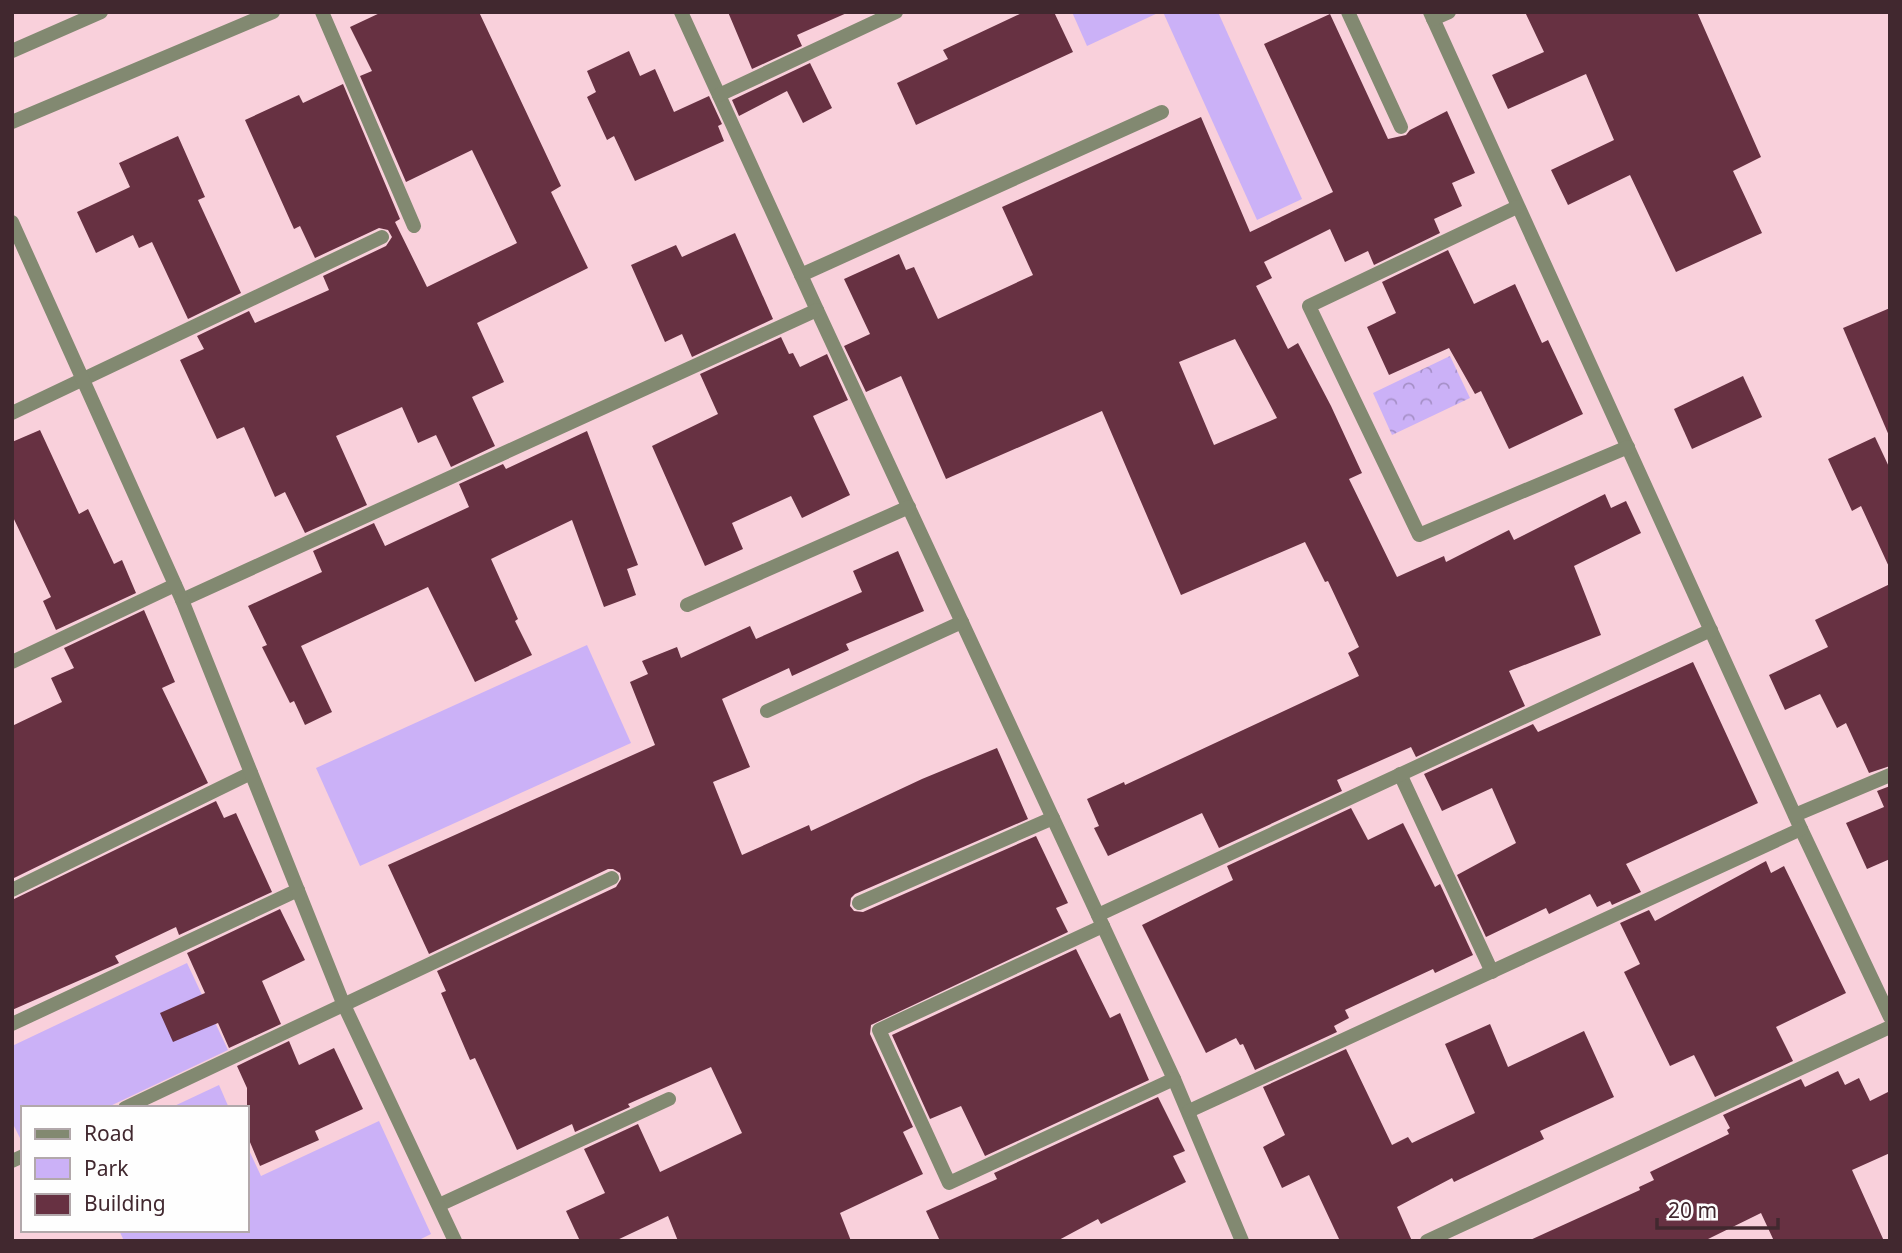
<svg xmlns="http://www.w3.org/2000/svg" width="1902" height="1253" viewBox="0 0 1902 1253" font-family="'Noto Sans',sans-serif">
<style>
.green{fill:#cbb1f7}
.park{fill:url(#park-crowns)}
.building{fill:#673142;fill-rule:evenodd}
.lines{fill:none;stroke-linecap:round;stroke-linejoin:round}
.minor{stroke:#828971;stroke-width:14}
.tertiary{stroke:#828971;stroke-width:14}
</style>
<defs>
<pattern id="park-crowns" width="20" height="18" patternUnits="userSpaceOnUse" patternTransform="scale(1.75)"><rect width="20" height="18" fill="#cbb1f7"/><path d="M2 6a3 3 0 1 1 6 0M12 15a3 3 0 1 1 6 0" fill="none" stroke="#a690c8"/></pattern>
</defs>
<rect width="100%" height="100%" fill="#f9d0db"/>
<!-- green -->
<g class="green">
<path d="M1072,12h88l-73,34z"/>
<path d="M1163,12h55l84,187 -45,21z"/>
<path d="M587,645l44,98 -271,123 -44,-98z"/>
<path d="M187,963l41,87 -122,58h-83v36l-11,-22v-76z"/>
<path d="M219,1085l10,23h-59z"/>
<path d="M379,1121l52,113 -14,7h-293l-5,-11h128v-84l14,30z"/>
</g>
<!-- park -->
<path class="park" d="M1450,356l20,42 -78,37 -19,-42z"/>
<!-- building -->
<g class="building">
<path d="M382,12h97l82,174 -10,6 37,76 -111,55 27,59 -32,15 23,49 -44,21 -15,-32 -18,8 -16,-36 -66,29 31,69 -62,28 -20,-41 -10,5 -31,-70 -27,12 -37,-79 24,-11 -7,-13 52,-25 6,12 74,-33 -6,-14 63,-30 6,-9 -4,-7 -9,-2 -64,30 -15,-32 -6,3 -49,-109 54,-25 4,8 40,-19 57,135 -5,3 32,65 90,-44 -45,-93 -66,32 -46,-106 12,-5 -22,-44z"/>
<path d="M728,12h121l-52,23 5,11 -50,23z"/>
<path d="M1024,12h30l19,40 -157,73 -19,-42 51,-24 -5,-9z"/>
<path d="M1525,12h172l64,145 -28,14 29,62 -86,39 -46,-97 -62,30 -17,-35 63,-30 -28,-66 -78,35 -16,-34 52,-23z"/>
<path d="M1330,14l58,125 18,-4 4,-5 37,-19 28,62 -23,10 10,23 -28,13 6,14 -66,32 -6,-14 -23,11 -15,-33 -66,33 8,16 -16,8 32,63 10,-6 33,63 31,67 -13,6 48,98 47,-21 2,6 63,-32 5,10 91,-46 6,14 15,-7 15,32 -67,33 27,69 -92,36 16,35 -109,51 -5,-10 -74,33 5,11 -123,57 -17,-35 -94,43 -14,-28 5,-2 -12,-27 37,-17 1,3 234,-109 -11,-23 11,-6 -31,-66 -3,1 -20,-40 -124,53 -79,-184 -156,68 -45,-103 -35,16 -22,-46 26,-12 -26,-55 55,-25 7,16 8,-3 24,52 95,-44 -31,-68 199,-90 49,115 83,-40 -69,-148zM1235,339l42,79 -63,27 -35,-83z"/>
<path d="M629,51l11,25 15,-7 19,43 35,-16 13,28 -4,2 6,15 -89,40 -21,-45 -7,4 -20,-43 9,-5 -9,-21z"/>
<path d="M810,63l22,45 -29,15 -16,-32 -48,25 -7,-16z"/>
<path d="M178,136l27,61 -7,3 43,93 -53,26 -36,-77 -13,6 -6,-13 -37,18 -19,-41 53,-25 -11,-24z"/>
<path d="M735,233l38,86 -81,38 -10,-23 -17,8 -34,-77 45,-20 6,12z"/>
<path d="M1448,250l26,54 41,-20 27,59 6,-3 35,74 -74,35 -28,-58 -6,3 -26,-46 -60,27 -22,-48 29,-14 -14,-31z"/>
<path d="M1890,308v130l-47,-110z"/>
<path d="M781,337l8,17 4,-1 7,14 27,-13 21,46 -35,16 37,79 -48,23 -11,-22 -59,27 11,26 -38,17 -53,-120 66,-32 -18,-40z"/>
<path d="M1743,376l19,41 -70,32 -18,-40z"/>
<path d="M40,430l39,84 9,-5 26,55 8,-4 14,33 -80,37 -13,-29 8,-4 -39,-82v-73z"/>
<path d="M587,431l51,134 -11,4 9,26 -32,12 -32,-87 -81,39 27,60 -3,2 17,34 -57,27 -47,-95 -127,59 31,66 -27,13 -11,-24 -4,2 -28,-56 5,-2 -19,-39 74,-34 -9,-21 61,-28 11,23 15,-7 69,-32 -10,-23 44,-20 3,5z"/>
<path d="M1875,437l15,32v100l-29,-63 -9,5 -24,-52z"/>
<path d="M898,551l26,60 -78,33 3,6 -57,26 -3,-8 -67,31 28,68 -37,15 29,73 67,-30 2,6 111,-52 75,-31 31,71 -173,75 -4,4 -1,8 4,5 9,1 173,-76 32,67 -12,5 12,24 -197,93 -1,9 43,93 -10,5 20,42 -83,39 11,28h-173l-10,-25 -53,25h-35l-14,-30 39,-18 -21,-44 54,-25 22,48 82,-39 -31,-66 -83,37 2,3 -55,25 -3,-8 -55,26 -42,-92 -5,2 -29,-67 5,-2 -9,-20 179,-84 5,-8 -1,-6 -7,-4h-5l-179,85 -41,-89 267,-120 -25,-63 18,-8 -6,-13 35,-14 4,11 69,-32 6,13 106,-47 -9,-21z"/>
<path d="M1890,584v182l-21,7 -23,-50 -9,5 -17,-34 -35,16 -16,-35 59,-28 -13,-27z"/>
<path d="M144,610l31,72 -13,6 46,95 -196,96v-153l50,-24 -11,-24 23,-10 -10,-20z"/>
<path d="M1693,662l65,141 -132,61 15,28 -29,13 -2,-4 -13,6 -7,-13 -41,20 -3,-6 -60,29 -29,-62 59,-32 -24,-55 -50,23 -18,-37 109,-50 5,8z"/>
<path d="M1890,786v73l-23,10 -21,-46 38,-16 -7,-16z"/>
<path d="M216,801l8,17 12,-5 36,79 -93,43 -3,-8 -61,29 4,7 -107,47v-110z"/>
<path d="M1351,808l17,32 35,-17 32,64 5,-3 33,71 -38,18 -2,-4 -88,41 4,8 -15,8 3,6 -82,38 -12,-26 -3,1 -4,-7 -30,15 -64,-128 91,-45 -6,-14z"/>
<path d="M1766,861l5,12 13,-7 62,127 -70,34 17,34 -78,36 -21,-42 -24,11 -46,-94 16,-8 -20,-41 29,-13 6,11z"/>
<path d="M280,909l25,51 -43,21 19,43 -52,24 -11,-25 -45,19 -13,-29 45,-20 -18,-40z"/>
<path d="M1076,949l34,69 10,-5 29,67 -164,76 -24,-50 -31,13 -38,-84z"/>
<path d="M1490,1024l18,43 76,-36 30,66 -74,34 4,8 -90,43 -2,-4 -55,29 15,34h-72l-31,-66 -27,13 -19,-41 22,-12 -22,-48 83,-38 46,96 16,-8 4,6 63,-30 -30,-69z"/>
<path d="M289,1041l10,24 35,-17 29,61 -48,22 4,9 -59,26 -13,-31v-47l-10,-22z"/>
<path d="M1838,1071l7,14 14,-7 11,23 20,-10v62l-38,17 32,71h-110l-13,-28 -57,28h-176l112,-51 -1,-3 15,-7 -4,-8 79,-38 -2,-4 3,-2 -7,-13 78,-36 4,8z"/>
<path d="M1158,1097l27,54 -12,5 13,26 -85,42 -3,-5 -41,22h-117l-14,-30 71,-32 -3,-6z"/>
</g>
<g class="lines">
<!-- minor -->
<g class="minor">
<path d="M322,12l92,214"/>
<path d="M681,12l136,298 357,769 68,162"/>
<path d="M1348,12l53,115"/>
<path d="M1430,12l371,817 89,188"/>
<path d="M1433,19l16,-7"/>
<path d="M719,95l177,-83"/>
<path d="M1517,207l-208,99 110,229 209,-88"/>
<path d="M801,275l361,-163"/>
<path d="M12,413l370,-176"/>
<path d="M182,600l635,-290"/>
<path d="M687,605l222,-98"/>
<path d="M12,662l163,-77"/>
<path d="M767,711l195,-89"/>
<path d="M1400,774l92,198"/>
<path d="M1795,815l95,-40"/>
<path d="M12,890l239,-117"/>
<path d="M859,903l194,-85"/>
<path d="M1098,915l613,-285"/>
<path d="M1103,926l-224,104 70,153 225,-104"/>
<path d="M12,1024l286,-134"/>
<path d="M125,1108l487,-230"/>
<path d="M1189,1111l612,-282"/>
<path d="M12,1161l11,-5"/>
<path d="M439,1205l230,-106"/>
<path d="M1427,1241l463,-214"/>
</g>
<!-- tertiary -->
<g class="tertiary">
<path d="M12,51l89,-39"/>
<path d="M12,122l261,-110"/>
<path d="M12,222l170,378 161,403 112,238"/>
</g>
</g>
<!-- border -->
<rect width="1902" height="1253" fill="none" stroke="#41282f" stroke-width="28"/>
<!-- legend -->
<rect x="21" y="1106" width="228" height="126" fill="#fefefe" stroke="#b2a8ab" stroke-width="2"/>
<rect x="35" y="1129" width="35" height="10" fill="#828971" stroke="#b2a8ab" stroke-width="2"/>
<text x="84" y="1141" font-size="21" fill="#41282f">Road</text>
<rect x="35" y="1158" width="35" height="21" fill="#cbb1f7" stroke="#b2a8ab" stroke-width="2"/>
<text x="84" y="1176" font-size="21" fill="#41282f">Park</text>
<rect x="35" y="1194" width="35" height="21" fill="#673142" stroke="#b2a8ab" stroke-width="2"/>
<text x="84" y="1211" font-size="21" fill="#41282f">Building</text>
<!-- scale -->
<path d="M1657 1218v10h121v-10" fill="none" stroke="#41282f" stroke-width="3.5"/>
<text x="1668" y="1218" font-size="21" fill="#41282f" stroke="#fefefe" stroke-width="5" paint-order="stroke">20 m</text>
</svg>
